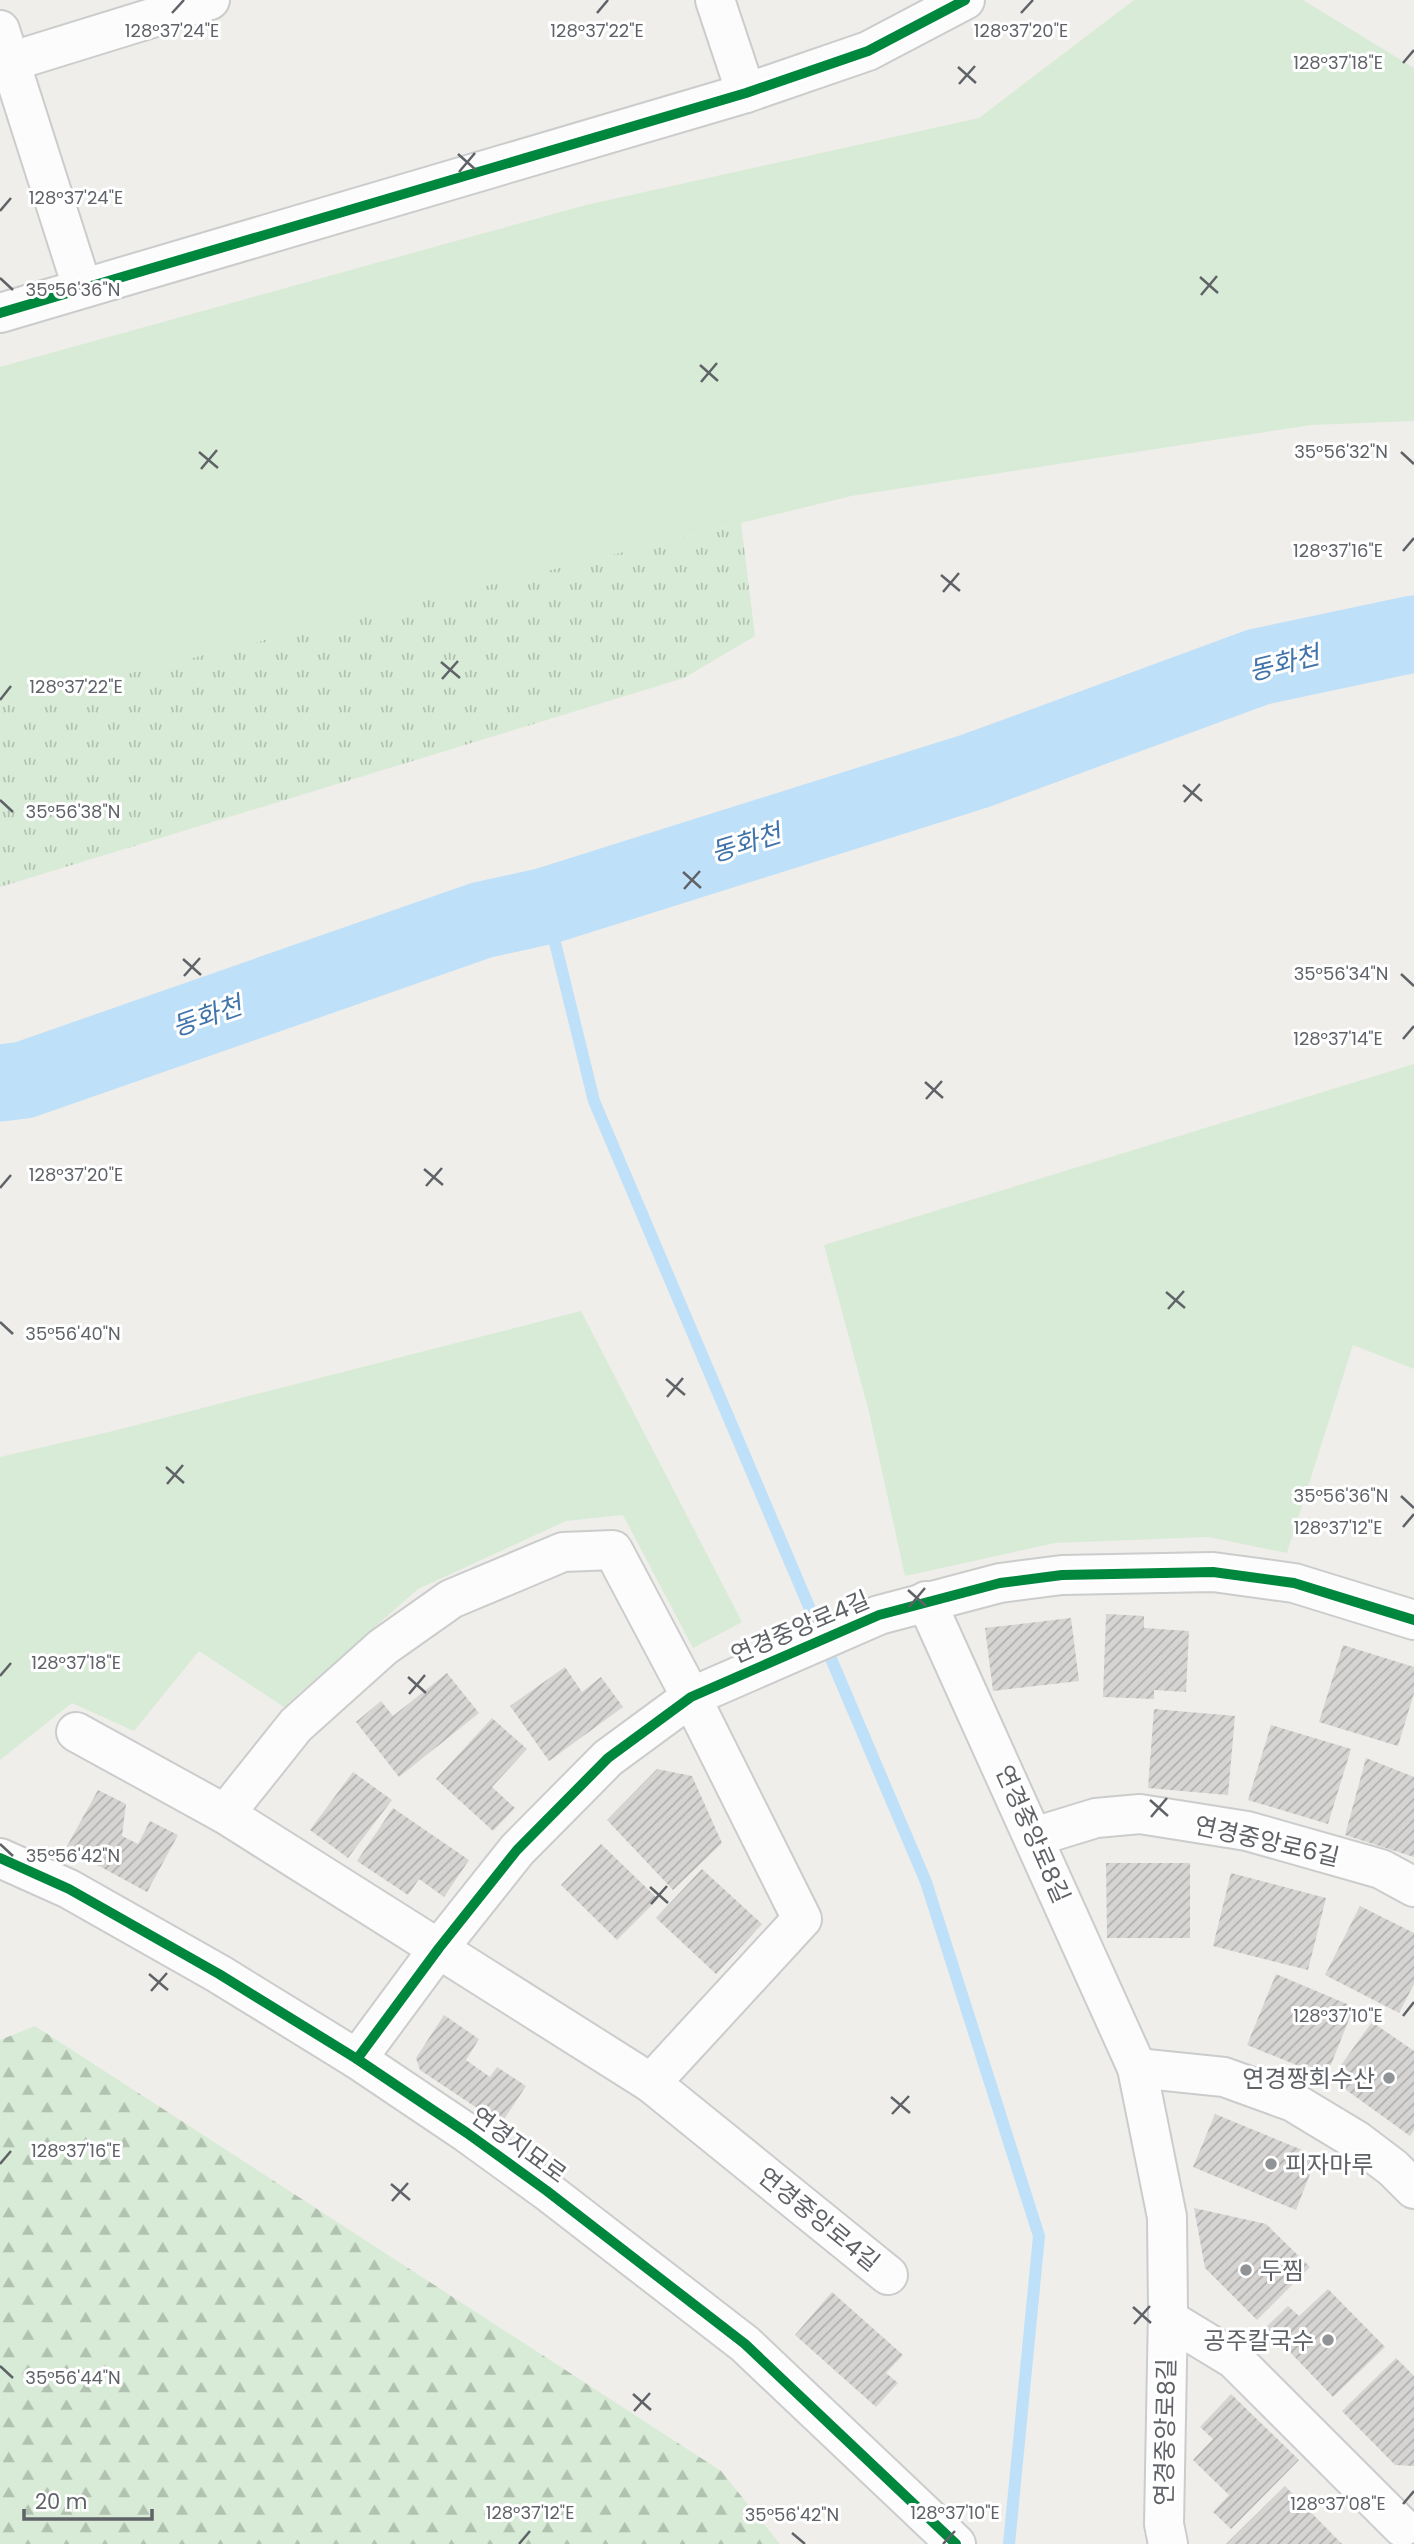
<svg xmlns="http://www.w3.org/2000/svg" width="1414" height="2544" viewBox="0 0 1414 2544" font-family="Poppins,'Noto Sans KR',sans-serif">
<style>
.grass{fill:url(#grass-tufts)}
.forest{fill:url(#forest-firs)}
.park{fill:#d8ebd6}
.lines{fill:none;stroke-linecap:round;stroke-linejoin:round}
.stream{stroke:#bfe0f9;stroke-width:12}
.river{stroke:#bfe0f9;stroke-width:77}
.building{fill:url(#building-hatch)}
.minor-casing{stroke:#cbcccc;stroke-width:42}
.tertiary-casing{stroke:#cbcccc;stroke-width:42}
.minor{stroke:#fdfcfc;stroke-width:38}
.tertiary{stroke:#fdfcfc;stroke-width:38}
.cycleway-casing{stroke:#fff;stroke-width:15}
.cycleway{stroke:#00873e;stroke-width:10}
.ticks{fill:none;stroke:#5f6368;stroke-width:2.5}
.poi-dot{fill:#919496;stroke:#fff;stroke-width:2.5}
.labels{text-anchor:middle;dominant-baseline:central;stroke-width:6;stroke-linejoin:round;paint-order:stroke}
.street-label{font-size:24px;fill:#5f6368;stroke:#fff}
.poi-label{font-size:24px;fill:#5f6368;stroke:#fff;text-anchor:end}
.water-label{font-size:26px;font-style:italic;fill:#4174aa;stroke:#fff}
.ticks-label{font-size:18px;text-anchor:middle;fill:#5f6368;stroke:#fff;stroke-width:6;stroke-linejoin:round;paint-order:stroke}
</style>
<defs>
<pattern id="grass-tufts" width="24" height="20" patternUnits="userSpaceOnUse" patternTransform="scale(1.75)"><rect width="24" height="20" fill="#d8ebd6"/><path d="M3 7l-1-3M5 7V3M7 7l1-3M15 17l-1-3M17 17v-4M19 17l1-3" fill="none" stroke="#b2c2b1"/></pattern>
<pattern id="forest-firs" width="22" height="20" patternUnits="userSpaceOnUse" patternTransform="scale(1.75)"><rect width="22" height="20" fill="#d8ebd6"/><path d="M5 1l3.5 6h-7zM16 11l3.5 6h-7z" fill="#b2c2b1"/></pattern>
<pattern id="building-hatch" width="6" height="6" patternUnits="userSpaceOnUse" patternTransform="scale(1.75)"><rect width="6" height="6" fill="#d6d5d3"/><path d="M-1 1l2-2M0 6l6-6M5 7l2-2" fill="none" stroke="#b1b0af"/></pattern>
</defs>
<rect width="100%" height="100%" fill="#efeeea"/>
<!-- grass -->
<path class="grass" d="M741,523l14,113 -71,42 -684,209v-182z"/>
<!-- forest -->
<path class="forest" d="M35,2026l686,445 59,73h-780v-504z"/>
<!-- park -->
<g class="park">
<path d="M1134,0h169l111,68v353l-103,4 -460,71 -851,209v-338l586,-162 393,-87z"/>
<path d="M1414,1064v305l-61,-24 -66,208 -79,-16 -153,6 -150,33 -37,-168 -44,-163z"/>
<path d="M581,1311l161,311 -49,26 -70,-133 -57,6 -148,68 -134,118 -85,-56 -65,80 -62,-28 -72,57v-303l113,-26z"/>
</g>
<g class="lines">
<!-- stream -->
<path class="stream" d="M546,906l48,195 332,781 113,354 -30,308"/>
<!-- river -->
<path class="river" d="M0,1083l24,-3 458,-160 64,-14 429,-135 283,-104 156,-33"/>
</g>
<!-- building -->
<g class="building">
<path d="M1106,1614l38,2v12l45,3 -3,61 -32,-2v9l-51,-2z"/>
<path d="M1071,1618l8,63 -86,10 -8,-63z"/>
<path d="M1343,1645l71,22v26l-16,53 -79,-24z"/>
<path d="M565,1667l17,25 19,-15 22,30 -74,54 -39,-55z"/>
<path d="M447,1673l32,40 -80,64 -43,-55 25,-21 12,15z"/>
<path d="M1154,1709l81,7 -7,79 -80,-7z"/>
<path d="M492,1718l35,31 -35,38 23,21 -22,23 -57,-52z"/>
<path d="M1271,1725l80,24 -23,75 -80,-24z"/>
<path d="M1366,1758l48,19v80l-69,-22z"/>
<path d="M657,1769l35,7 30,67 -49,47 -66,-70z"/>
<path d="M353,1772l39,28 -44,58 -38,-28z"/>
<path d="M98,1790l28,14 -4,32 16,8 12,-23 28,14 -31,57 -81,-44z"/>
<path d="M393,1808l76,52 -25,37 -25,-18 -11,16 -51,-34z"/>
<path d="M601,1844l57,55 -41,41 -56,-55z"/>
<path d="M1106,1863h84v75h-83z"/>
<path d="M702,1869l60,55 -46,50 -60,-56z"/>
<path d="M1231,1873l95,25 -18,72 -95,-24z"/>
<path d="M1360,1906l54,27v51l-15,29 -74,-38z"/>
<path d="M1276,1974l78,33 -28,70 -79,-32z"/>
<path d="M444,2015l35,24 -13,21 24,17 7,-10 29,19 -25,38 -81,-54 -4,-12z"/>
<path d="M1372,2022l42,29v79l-4,6 -79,-57z"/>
<path d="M1215,2114l102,42 -21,54 -103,-43z"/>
<path d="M1194,2208l72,16 44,43 -53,53 -52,-52z"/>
<path d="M1328,2289l57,58 -52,50 -67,-70 22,-21 11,10z"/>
<path d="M832,2292l71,63 -17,18 12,10 -22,24 -81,-72z"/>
<path d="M1396,2358l18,18v90l-19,-1 -53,-54z"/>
<path d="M1231,2394l68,66 -68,69 -18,-17 16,-17 -36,-35 20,-21 -13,-12z"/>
<path d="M1285,2486l57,58h-116z"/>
</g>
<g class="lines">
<!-- minor casing -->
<g class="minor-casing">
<g id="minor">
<path d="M715,0l31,93"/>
<path d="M0,30l82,257"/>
<path d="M0,65l210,-65"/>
<path d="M926,1601l211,467 87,9 69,25 63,38 37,28 21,21"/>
<path d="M76,1732l149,82 426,269 237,192"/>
<path d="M225,1814l71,-89 87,-78 68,-48 112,-47 50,-2 78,147 111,222 -151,164"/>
<path d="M1034,1837l62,-19 44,-4 107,17 134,38 33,18"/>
<path d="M357,2059l82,-111 78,-98 91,-92 83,-61 188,-82 121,-32 62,-8 151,-3 81,11 120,37"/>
<path d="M1137,2068l30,149 1,93 -4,214 4,20"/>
<path d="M1168,2319l66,40 168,168"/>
</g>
</g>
<!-- tertiary casing -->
<g class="tertiary-casing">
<g id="tertiary">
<path d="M0,313l746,-220 122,-42 97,-51"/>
<path d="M0,1858l69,31 150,85 138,85 110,74 80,58 198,153 211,200"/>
</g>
</g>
<!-- minor -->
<use href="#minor" class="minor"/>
<!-- tertiary -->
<use href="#tertiary" class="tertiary"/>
<!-- cycleway casing -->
<g class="cycleway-casing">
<g id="cycleway">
<path d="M0,313l746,-220 122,-42 97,-51"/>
<path d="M0,1858l69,31 150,85 138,85 110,74 80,58 198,153 211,200"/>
<path d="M357,2059l82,-111 78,-98 91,-92 83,-61 188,-82 121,-32 62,-8 151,-3 81,11 120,37"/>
</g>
</g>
<!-- cycleway -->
<use href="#cycleway" class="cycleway"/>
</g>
<!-- ticks -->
<path class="ticks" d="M172,13l12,-13M597,13l11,-13M1021,13l12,-13M1403,63l11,-13M958,67l18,16M959,84l16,-18M458,154l18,16M459,172l16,-19M0,211l11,-13M1200,277l18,16M0,278l13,12M1201,295l16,-19M700,365l18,16M701,382l16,-19M199,452l19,16M1401,452l13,12M201,469l16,-19M1403,551l11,-13M941,575l19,16M943,592l16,-19M441,662l19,16M442,679l16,-18M0,700l11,-14M1183,785l19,16M0,800l13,12M1184,802l16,-18M683,872l18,16M684,889l16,-18M183,959l18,16M1401,974l13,12M184,976l16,-18M1403,1039l11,-13M925,1082l18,16M926,1099l16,-18M424,1169l19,16M426,1186l16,-18M0,1188l11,-13M1166,1292l19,16M1168,1309l16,-18M0,1322l13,12M666,1379l19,16M667,1397l16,-19M166,1467l18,16M167,1484l16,-19M1401,1496l13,12M1403,1527l11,-13M908,1590l18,16M909,1607l16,-19M0,1676l11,-13M408,1677l18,16M409,1694l16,-19M1150,1800l18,16M1151,1817l16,-19M0,1844l13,12M650,1887l18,16M651,1904l16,-18M149,1974l19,16M151,1991l16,-18M1403,2016l11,-14M891,2097l19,16M892,2114l17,-18M0,2164l11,-13M391,2184l19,16M392,2201l16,-18M1133,2307l18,16M1134,2324l16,-18M0,2366l13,12M633,2394l18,16M634,2411l16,-18M1403,2504l11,-13M792,2533l13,11M519,2544l11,-13M943,2544l12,-13"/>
<!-- markers -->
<g class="poi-dot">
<circle cx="1389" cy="2078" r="7"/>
<circle cx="1271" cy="2164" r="7"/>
<circle cx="1246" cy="2270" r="7"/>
<circle cx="1328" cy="2340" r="7"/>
</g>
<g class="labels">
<!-- street labels -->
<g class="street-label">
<text transform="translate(800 1627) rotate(-23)">연경중앙로4길</text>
<text transform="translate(1033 1834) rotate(66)">연경중앙로8길</text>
<text transform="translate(1267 1841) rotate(13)">연경중앙로6길</text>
<text transform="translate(519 2145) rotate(36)">연경지묘로</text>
<text transform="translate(819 2219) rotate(39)">연경중앙로4길</text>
<text transform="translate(1165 2432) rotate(-89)">연경중앙로8길</text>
</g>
<!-- poi labels -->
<g class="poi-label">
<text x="1375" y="2078">연경짱회수산</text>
<text x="1285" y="2164" text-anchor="start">피자마루</text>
<text x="1260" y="2270" text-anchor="start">두찜</text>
<text x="1314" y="2340">공주칼국수</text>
</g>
<!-- water labels -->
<g class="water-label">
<text transform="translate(1284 663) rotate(-14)">동화천</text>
<text transform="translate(746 843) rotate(-17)">동화천</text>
<text transform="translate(207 1016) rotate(-19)">동화천</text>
</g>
</g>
<g class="ticks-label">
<text x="172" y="37">128°37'24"E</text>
<text x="597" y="37">128°37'22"E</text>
<text x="1021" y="37">128°37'20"E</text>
<text x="1338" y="69">128°37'18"E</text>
<text x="76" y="204">128°37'24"E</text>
<text x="73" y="296">35°56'36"N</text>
<text x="1341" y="458">35°56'32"N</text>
<text x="1338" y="557">128°37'16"E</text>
<text x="76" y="693">128°37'22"E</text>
<text x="73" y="818">35°56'38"N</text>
<text x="1341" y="980">35°56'34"N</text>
<text x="1338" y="1045">128°37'14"E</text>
<text x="76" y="1181">128°37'20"E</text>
<text x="73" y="1340">35°56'40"N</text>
<text x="1341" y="1502">35°56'36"N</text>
<text x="1338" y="1534">128°37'12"E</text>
<text x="76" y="1669">128°37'18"E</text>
<text x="73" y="1862">35°56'42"N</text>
<text x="1338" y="2022">128°37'10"E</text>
<text x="76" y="2157">128°37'16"E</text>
<text x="73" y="2384">35°56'44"N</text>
<text x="1338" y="2510">128°37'08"E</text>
<text x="530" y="2519">128°37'12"E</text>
<text x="955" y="2519">128°37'10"E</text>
<text x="792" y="2521">35°56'42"N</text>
</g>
<!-- scale -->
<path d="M24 2509v10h128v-10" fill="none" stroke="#5f6368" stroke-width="3.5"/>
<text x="35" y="2509" font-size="21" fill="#5f6368" stroke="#ffffff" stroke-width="5" paint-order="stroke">20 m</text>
</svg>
